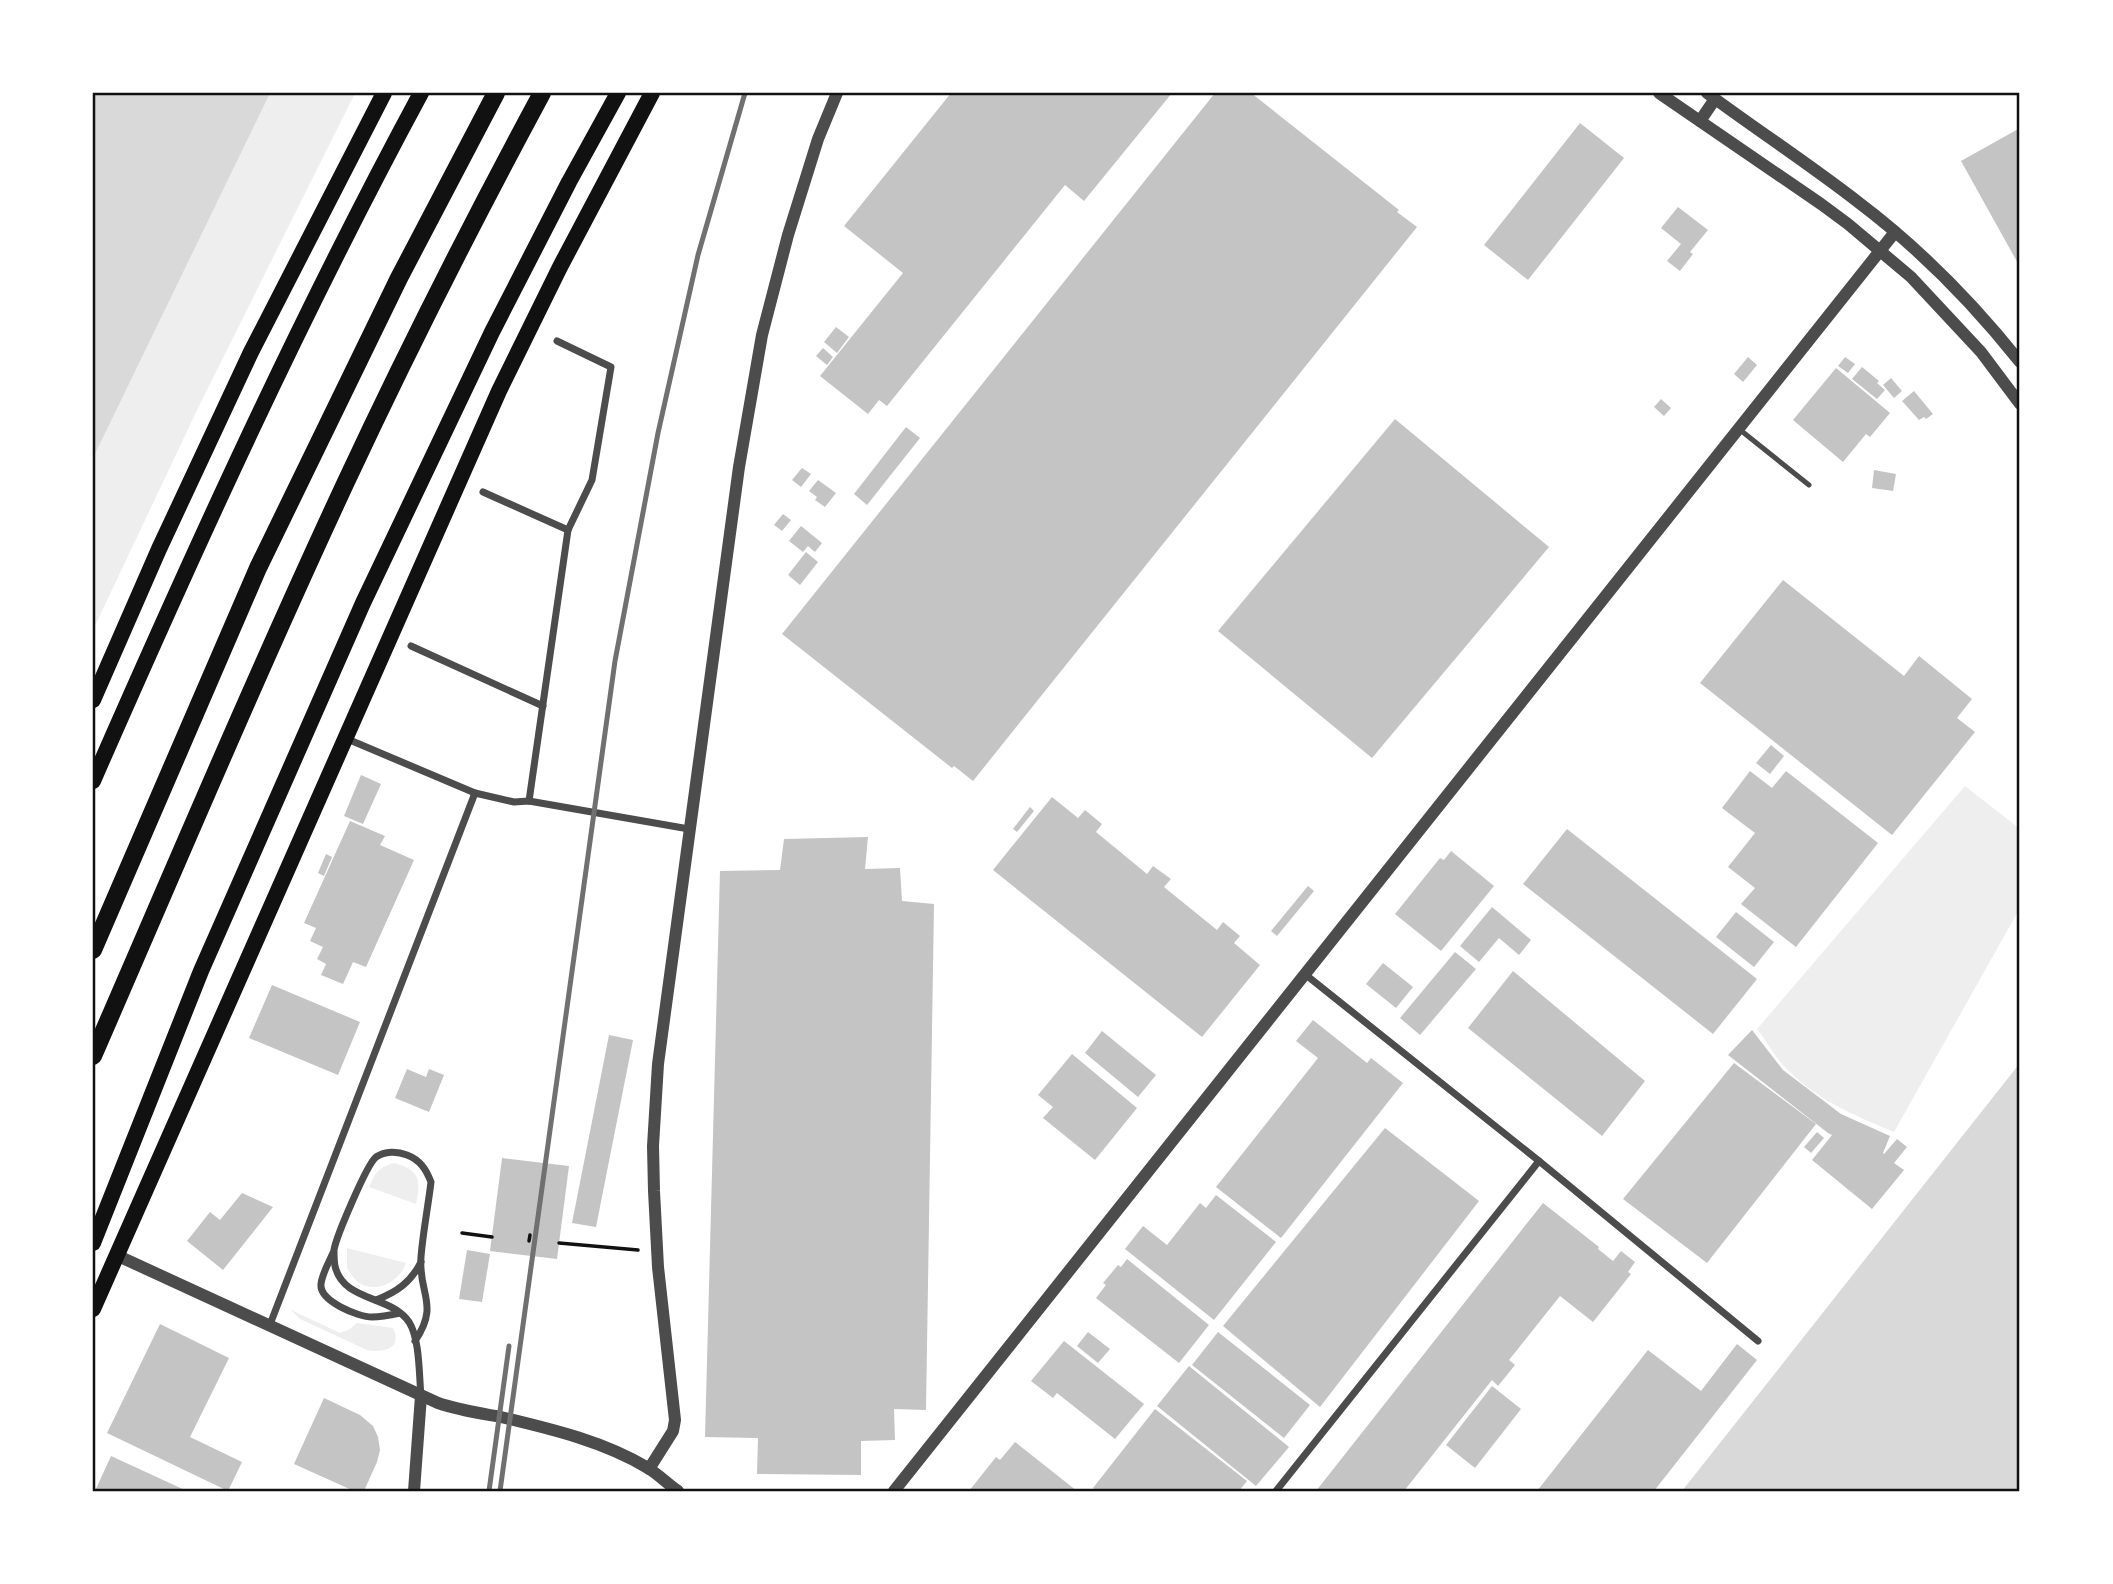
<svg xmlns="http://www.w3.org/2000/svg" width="2113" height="1584" viewBox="0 0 2113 1584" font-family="'Fira Sans',sans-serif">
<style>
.green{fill:#eee}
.water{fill:#d9d9d9}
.building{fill:#c4c4c4}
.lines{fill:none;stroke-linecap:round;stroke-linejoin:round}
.path{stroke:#111;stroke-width:3.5}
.service{stroke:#4c4c4c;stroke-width:5}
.minor{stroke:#4c4c4c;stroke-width:7}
.tertiary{stroke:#4c4c4c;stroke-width:12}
.trunk{stroke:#111;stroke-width:16}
.motorway{stroke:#111;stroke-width:18}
.rail{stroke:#707070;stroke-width:5}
.neatline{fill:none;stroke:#111;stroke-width:2.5}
</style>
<rect width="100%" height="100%" fill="#fff"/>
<!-- green -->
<g class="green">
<path d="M93,93h262l-156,313 -106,224z"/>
<path d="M1965,786l55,43v79l-126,224c-41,-17 -81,-34 -111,-67 -10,-11 -17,-25 -26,-36z"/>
<path d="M394,1163c26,7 27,17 22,41l-47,-17c6,-14 10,-20 25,-24z"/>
<path d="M347,1248l59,15c-6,17 -25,29 -43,22 -8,-3 -12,-11 -16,-17z"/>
<path d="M291,1310l49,23 10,-4 7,-6 36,5c10,21 -10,25 -26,22l-67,-31z"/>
</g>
<!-- water -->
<g class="water">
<path d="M93,93h177l-177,365z"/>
<path d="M2020,1063v428h-338z"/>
</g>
<!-- building -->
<g class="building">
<path d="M951,93h221l-88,108 -19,-16 -178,221 -8,-6 -11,14 -48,-38 83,-103 -59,-47z"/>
<path d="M1215,93h36l148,117 -2,2 20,15 -444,554 -19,-15 -2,2 -170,-134z"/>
<path d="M1580,123l44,35 -96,122 -44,-35z"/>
<path d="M2020,128v139l-59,-106z"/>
<path d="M1678,207l30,23 -18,22 3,2 -13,17 -13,-10 14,-17 -20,-16z"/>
<path d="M836,327l13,10 -12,16 -13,-11z"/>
<path d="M823,348l10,9 -6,8 -11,-9z"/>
<path d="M1748,357l9,8 -14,17 -9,-8z"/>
<path d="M1845,357l10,7 -7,9 -10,-7z"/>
<path d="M1862,367l17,14 -2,2 8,7 -8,9 -25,-20z"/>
<path d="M1836,368l54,45 -20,24 -4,-3 -23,28 -50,-42z"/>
<path d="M1891,378l11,13 -8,7 -11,-13z"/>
<path d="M1914,391l19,23 -7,5 -2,-2 -5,3 -17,-19z"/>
<path d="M1661,399l10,9 -7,8 -10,-9z"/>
<path d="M1395,419l154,128 -177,211 -154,-127z"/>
<path d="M906,427l14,11 -53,67 -13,-11z"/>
<path d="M802,468l9,6 -10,13 -9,-7z"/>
<path d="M1874,470l22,4 -3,17 -21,-3z"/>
<path d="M818,480l18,13 -11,14 -10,-7 2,-3 -8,-6z"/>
<path d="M783,514l8,6 -9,11 -8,-6z"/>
<path d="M801,526l21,17 -7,9 -7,-6 -5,6 -14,-11z"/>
<path d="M806,552l12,10 -18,23 -12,-10z"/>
<path d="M1783,580l121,96 15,-20 53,43 -15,19 18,14 -83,103 -192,-152z"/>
<path d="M1771,745l13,11 -14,18 -14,-11z"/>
<path d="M1750,771l22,17 14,-17 92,72 -82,104 -55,-43 14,-16 -27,-21 27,-34 -33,-25z"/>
<path d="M361,775l20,9 -18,40 -19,-8z"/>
<path d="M1052,797l26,21 7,-8 17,14 -6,8 51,42 6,-8 18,13 -7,8 53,43 6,-8 17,14 -6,7 26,22 -58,72 -209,-167z"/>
<path d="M1030,807l4,4 -17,21 -4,-3z"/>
<path d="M350,821l35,15 -5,9 34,15 -48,107 -13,-5 -10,22 -22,-9 5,-11 -9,-5 6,-12 -13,-6 6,-13 -12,-5z"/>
<path d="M1567,829l190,150 -44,55 -190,-150z"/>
<path d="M868,837l-3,32 35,-1 2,33 32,3 -8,506 -32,-1 1,31 -34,1v34l-104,-1 1,-36 -53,-1 15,-566 60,-1 4,-31z"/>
<path d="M1451,851l43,35 -53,65 -46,-37 45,-56 4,2z"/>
<path d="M326,854l6,3 -8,19 -6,-3z"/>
<path d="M1308,886l6,5 -37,45 -6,-5z"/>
<path d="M1492,907l39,33 -12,15 -20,-17 -20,24 -19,-16z"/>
<path d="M1736,912l38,30 -20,25 -38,-30z"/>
<path d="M1455,952l21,17 -56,66 -20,-17z"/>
<path d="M1383,963l30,24 -17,21 -30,-24z"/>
<path d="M1513,971l132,110 -43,55 -134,-108z"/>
<path d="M272,985l88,37 -22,53 -89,-37z"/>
<path d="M1313,1020l54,43 4,-5 32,25 -122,155 -65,-51 102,-129 -22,-17z"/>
<path d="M1752,1030l31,40 58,44 49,22 -7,17 1,1 13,-15 10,8 -13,16 10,7 -32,39 -60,-49 20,-25 -4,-2 -100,-78z"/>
<path d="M1102,1031l54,44 -18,22 -53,-44z"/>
<path d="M609,1035l24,5 -37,187 -24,-4z"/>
<path d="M1072,1054l65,54 -42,52 -52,-42 10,-11 -15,-12z"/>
<path d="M1734,1063l82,61 -109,139 -84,-64z"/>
<path d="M407,1069l19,8 3,-8 15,6 -15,37 -34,-14z"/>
<path d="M1385,1128l94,73 -159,206 -97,-81z"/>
<path d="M1817,1132l7,6 -13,15 -7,-6z"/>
<path d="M502,1158l67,8 -12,93 -67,-8z"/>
<path d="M242,1193l31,14 -50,63 -36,-29 23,-29 10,8z"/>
<path d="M1216,1195l60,47 -62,78 -89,-71 18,-23 24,19 33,-42 6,5z"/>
<path d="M1543,1203l56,44 -1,2 15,12 8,-10 14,11 -7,10 3,2 -38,48 -33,-26 -51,64 6,5 -17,21 -6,-6 -88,111h-88z"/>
<path d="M467,1250l23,4 -8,48 -23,-3z"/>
<path d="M1127,1259l82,66 -30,38 -83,-65 10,-13 -3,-2 15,-18 3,2z"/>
<path d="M160,1324l69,34 -39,79 52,25 -14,29 -121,-58z"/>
<path d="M1088,1332l22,17 -12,14 -21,-17z"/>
<path d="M1218,1332l92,73 -26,33 -92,-73z"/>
<path d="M1064,1341l80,63 -29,35 -58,-46 -4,5 -22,-17z"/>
<path d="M1737,1344l20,16 -103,131h-117l111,-141 53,41z"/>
<path d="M1189,1366l100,81 -33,39 -99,-80z"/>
<path d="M1492,1386l29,23 -46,59 -29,-23z"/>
<path d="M324,1398l36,17 13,11 5,11 2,13 -3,12 -13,29h-10l-60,-27z"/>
<path d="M1155,1409l92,72 -8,10h-142l-4,-3z"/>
<path d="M1015,1442l62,49h-108l27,-34 4,3z"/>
<path d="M111,1456l76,35h-92z"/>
</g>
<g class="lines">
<!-- path -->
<g class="path">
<path d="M462,1233l30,4"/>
<path d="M529,1241l1,-6"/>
<path d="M559,1243l79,7"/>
</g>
<!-- service -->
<path class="service" d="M1739,429l70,56"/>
<!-- minor -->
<g class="minor">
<path d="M483,492l85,38"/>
<path d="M411,646l132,60"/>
<path d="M345,738l130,55 39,9 15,-1 160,28"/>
<path d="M529,801l39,-271 24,-50 19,-113 -54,-26"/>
<path d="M1306,975l233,186 219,180"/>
<path d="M333,1253c-4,9 -11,21 -12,31 -2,17 37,33 51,33 9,0 19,-2 28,-4"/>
<path d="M376,1300c21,-8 35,-18 45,-38"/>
<path d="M269,1327l206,-534"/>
<path d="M415,1341c25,-37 3,-47 6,-84 2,-25 7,-50 10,-75 -5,-13 -11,-22 -24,-27 -10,-4 -22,-4 -31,2 -9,7 -40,80 -42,93 0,4 0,11 1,16 8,36 56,29 74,56 11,17 10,54 12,74"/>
<path d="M1276,1491l263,-330"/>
</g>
<!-- tertiary -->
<g class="tertiary">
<path d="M1659,93l162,111 27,20 63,53 70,75 39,52"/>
<path d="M1707,93c50,37 102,71 151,109 61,46 115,101 162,160"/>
<path d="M1700,121l15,-22"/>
<path d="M116,1255l322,148c20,7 41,10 63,14 50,12 102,24 147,51 11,7 20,16 30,23"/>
<path d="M649,1469l24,-38 2,-11 -17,-153 -4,-76 -1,-45 5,-82 81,-597 23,-132 26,-100 30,-96 19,-46"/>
<path d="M414,1491l7,-95"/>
<path d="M894,1491l1001,-1259"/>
</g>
<!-- trunk -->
<g class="trunk">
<path d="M93,700l66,-151 92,-197 133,-259"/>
<path d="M93,781c102,-233 207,-464 328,-688"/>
<path d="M93,1243l108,-272 162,-368 129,-271 77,-150 49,-89"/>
<path d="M93,1309l406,-918 61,-124 92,-174"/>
</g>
<!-- motorway -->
<g class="motorway">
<path d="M93,950l165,-382 141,-290 97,-185"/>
<path d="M93,1056c83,-191 164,-383 252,-572 62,-133 128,-263 197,-391"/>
</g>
<!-- rail -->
<g class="rail">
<path d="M489,1491l20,-145"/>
<path d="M500,1491l115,-830 43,-228 40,-178 47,-162"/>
</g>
</g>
<!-- border -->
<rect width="2113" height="1584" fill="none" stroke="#ffffff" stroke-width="189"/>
<rect x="94" y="94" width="1924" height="1396" class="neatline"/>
</svg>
